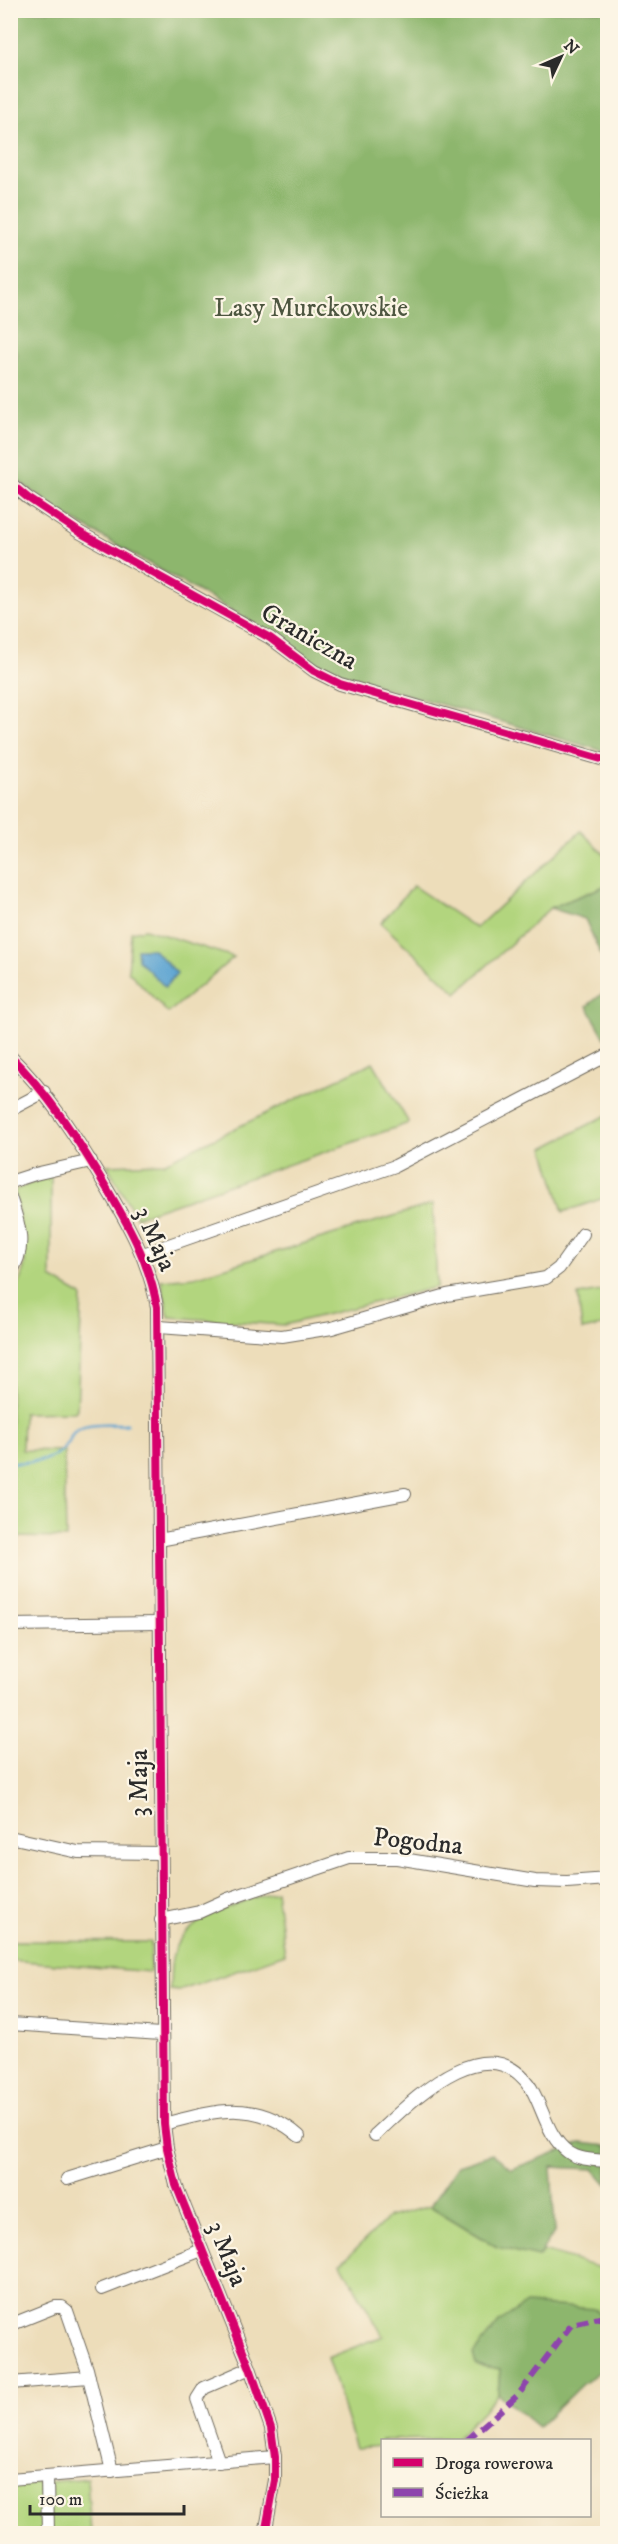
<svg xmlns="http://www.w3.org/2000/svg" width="618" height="2544" viewBox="0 0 618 2544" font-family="'IM FELL DW Pica',serif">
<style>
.green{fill:#b2d57e;stroke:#6e8054;stroke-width:1.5}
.forest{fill:#8db66d;stroke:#5c704c;stroke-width:1.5}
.water{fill:#5aa3d1;stroke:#42677e;stroke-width:1.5}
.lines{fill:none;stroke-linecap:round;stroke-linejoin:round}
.stream{stroke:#5aa3d1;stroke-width:3}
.minor-casing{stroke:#6f695d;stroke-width:14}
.minor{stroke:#fff;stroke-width:12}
.quiet{stroke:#8e44ad;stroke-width:6;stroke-dasharray:12 6;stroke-linecap:butt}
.cycleway-casing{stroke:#fcf5e5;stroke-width:11}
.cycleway{stroke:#d6006c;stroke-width:8}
.labels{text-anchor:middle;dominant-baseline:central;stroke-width:4.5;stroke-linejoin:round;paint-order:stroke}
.park-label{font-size:26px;fill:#4d5640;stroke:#fcf5e5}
.street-label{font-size:26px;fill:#2b2b2b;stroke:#fcf5e5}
</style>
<rect width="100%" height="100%" fill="#fcf5e5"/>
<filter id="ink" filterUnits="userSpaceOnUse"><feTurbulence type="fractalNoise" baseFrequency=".0167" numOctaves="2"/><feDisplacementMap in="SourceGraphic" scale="12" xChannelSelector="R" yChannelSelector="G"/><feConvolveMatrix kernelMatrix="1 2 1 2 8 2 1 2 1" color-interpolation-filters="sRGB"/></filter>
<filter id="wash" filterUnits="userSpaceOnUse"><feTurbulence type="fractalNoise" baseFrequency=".008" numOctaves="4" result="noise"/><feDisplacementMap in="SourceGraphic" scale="24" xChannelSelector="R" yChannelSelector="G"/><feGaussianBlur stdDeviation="1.35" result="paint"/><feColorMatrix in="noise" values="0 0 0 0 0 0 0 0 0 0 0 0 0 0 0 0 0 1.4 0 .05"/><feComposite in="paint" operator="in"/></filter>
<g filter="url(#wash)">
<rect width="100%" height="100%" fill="#edddba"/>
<!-- green -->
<g class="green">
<path d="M581,831l26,26v28l-57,23 -93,85 -76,-70 32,-37 63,42z"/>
<path d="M145,929l89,28 -66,56 -40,-42 3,-39z"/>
<path d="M373,1062l36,61 -273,94 -29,-52 56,-2z"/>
<path d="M607,1115v82l-44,15 -19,-64z"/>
<path d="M51,1175v103l31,18 -5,113 -2,3 -52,1 -1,37 42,1 2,87 -55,-1 -1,-229 3,-1 12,-43 -10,-74z"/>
<path d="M433,1204l4,83 -153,38 -115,-8 -8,-37 33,-3z"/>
<path d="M607,1290v35l-25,5 -4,-35z"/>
<path d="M276,1891l9,63 -106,37 -9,-1c1,-13 -1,-29 5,-42 16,-33 69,-47 101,-57z"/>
<path d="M11,1941l140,1 -1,30 -139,-12z"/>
<path d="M430,2206l67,41 41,10 5,-6 64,19v54l-11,-15 -96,60 -2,25 -42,45 -74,1v6l-26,2 -29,-90 56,-22 -42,-73 48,-46z"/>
<path d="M87,2478l4,55h-80l-1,-47z"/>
</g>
<!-- forest -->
<g class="forest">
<path d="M10,11h597v741l-223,-64 -63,-22 -28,-15 -57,-38 -170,-97 -55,-41v-105l7,-16 -8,-6z"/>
<path d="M607,885v84l-22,-50 -35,-11z"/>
<path d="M607,990v47l-2,1 -18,-32z"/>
<path d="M581,2143l26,3v38l-13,-15 -43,-2 4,64 -17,26 -41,-10 -67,-41 28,-41 34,-11 20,15z"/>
<path d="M526,2304l70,5 11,15v42l-26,19 -43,42 -40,-33 2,-25 -24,-4 -3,-11 26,-32z"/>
</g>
<!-- water -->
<path class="water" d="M137,949h16l24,24 -12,14 -27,-27z"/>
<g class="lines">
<!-- stream -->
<path class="stream" d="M10,1464c20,-3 43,0 56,-19 5,-7 6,-14 14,-17 13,-6 33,-3 47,-4"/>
</g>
</g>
<g filter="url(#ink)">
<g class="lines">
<!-- minor casing -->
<g class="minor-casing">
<g id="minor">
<path d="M10,483l18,15 51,34 191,106 44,33 26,13 268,77"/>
<path d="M10,1056c38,37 66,81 93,126 24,40 46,78 54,125l7,817 3,24 9,37 74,183 21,60 4,29v23l-10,54"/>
<path d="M10,1110l34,-18"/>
<path d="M10,1182l25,-8 56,-13"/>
<path d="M10,1197c9,27 18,51 0,76"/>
<path d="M143,1254l252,-88 213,-111"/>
<path d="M159,1327l123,9 50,-8 115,-33 99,-17 13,-10 24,-34"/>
<path d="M159,1540l246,-46"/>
<path d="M10,1625l149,-2"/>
<path d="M10,1837l68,15 82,1"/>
<path d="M161,1920l38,-8 29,-13 121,-41h48l138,23 32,1 41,-3"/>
<path d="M10,2024l151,10"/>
<path d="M164,2124c50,-13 91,-26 135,12"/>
<path d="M375,2135c36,-33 112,-113 156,-47 12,20 17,50 37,64 11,8 26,8 40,9"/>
<path d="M67,2179l100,-31"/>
<path d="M102,2289l100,-39"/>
<path d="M10,2325l45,-18h7l5,4 20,58 25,102"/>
<path d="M10,2383l79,-6"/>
<path d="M219,2462l-22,-63 7,-11 46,-20"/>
<path d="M47,2476l1,58"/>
<path d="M10,2479l265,-22"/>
</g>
</g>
<!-- minor -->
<use href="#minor" class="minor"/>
<!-- quiet -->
<path class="quiet" d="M467,2440l51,-45 54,-71 36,-8"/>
<!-- cycleway casing -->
<g class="cycleway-casing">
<g id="cycleway">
<path d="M10,483l18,15 51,34 191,106 44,33 26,13 268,77"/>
<path d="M10,1056c38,37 66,81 93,126 24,40 46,78 54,125l7,817 3,24 9,37 74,183 21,60 4,29v23l-10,54"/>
</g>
</g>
<!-- cycleway -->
<use href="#cycleway" class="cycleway"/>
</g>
</g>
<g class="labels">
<!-- park labels -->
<g class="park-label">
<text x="311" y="308">Lasy Murckowskie</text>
</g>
<!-- street labels -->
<g class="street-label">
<text transform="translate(309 637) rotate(30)">Graniczna</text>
<text transform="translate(155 1239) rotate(66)">3 Maja</text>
<text transform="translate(139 1783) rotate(-90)">3 Maja</text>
<text transform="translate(418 1842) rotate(6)">Pogodna</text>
<text transform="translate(227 2254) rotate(68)">3 Maja</text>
</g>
</g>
<!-- margin -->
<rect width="618" height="2544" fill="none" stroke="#fcf5e5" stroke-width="36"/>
<!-- legend -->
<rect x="381" y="2439" width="210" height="78" fill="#fcf5e5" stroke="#a8a49b" stroke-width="1.5"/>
<rect x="393" y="2458" width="30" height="9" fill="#d6006c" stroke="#a8a49b" stroke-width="1.5"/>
<text x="435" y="2469" font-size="18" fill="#2b2b2b">Droga rowerowa</text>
<rect x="393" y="2488" width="30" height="9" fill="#8e44ad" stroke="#a8a49b" stroke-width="1.5"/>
<text x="435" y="2499" font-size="18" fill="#2b2b2b">Ścieżka</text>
<!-- north arrow -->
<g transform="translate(561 57) rotate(46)" stroke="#fcf5e5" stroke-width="4.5" paint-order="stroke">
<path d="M0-4.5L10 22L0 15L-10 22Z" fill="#2b2b2b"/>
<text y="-9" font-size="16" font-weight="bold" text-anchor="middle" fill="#2b2b2b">N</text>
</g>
<!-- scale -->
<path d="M30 2505v9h154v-9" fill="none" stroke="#2b2b2b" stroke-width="3"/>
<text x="39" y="2505" font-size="18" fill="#2b2b2b" stroke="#fcf5e5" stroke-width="4.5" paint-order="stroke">100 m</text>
</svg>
